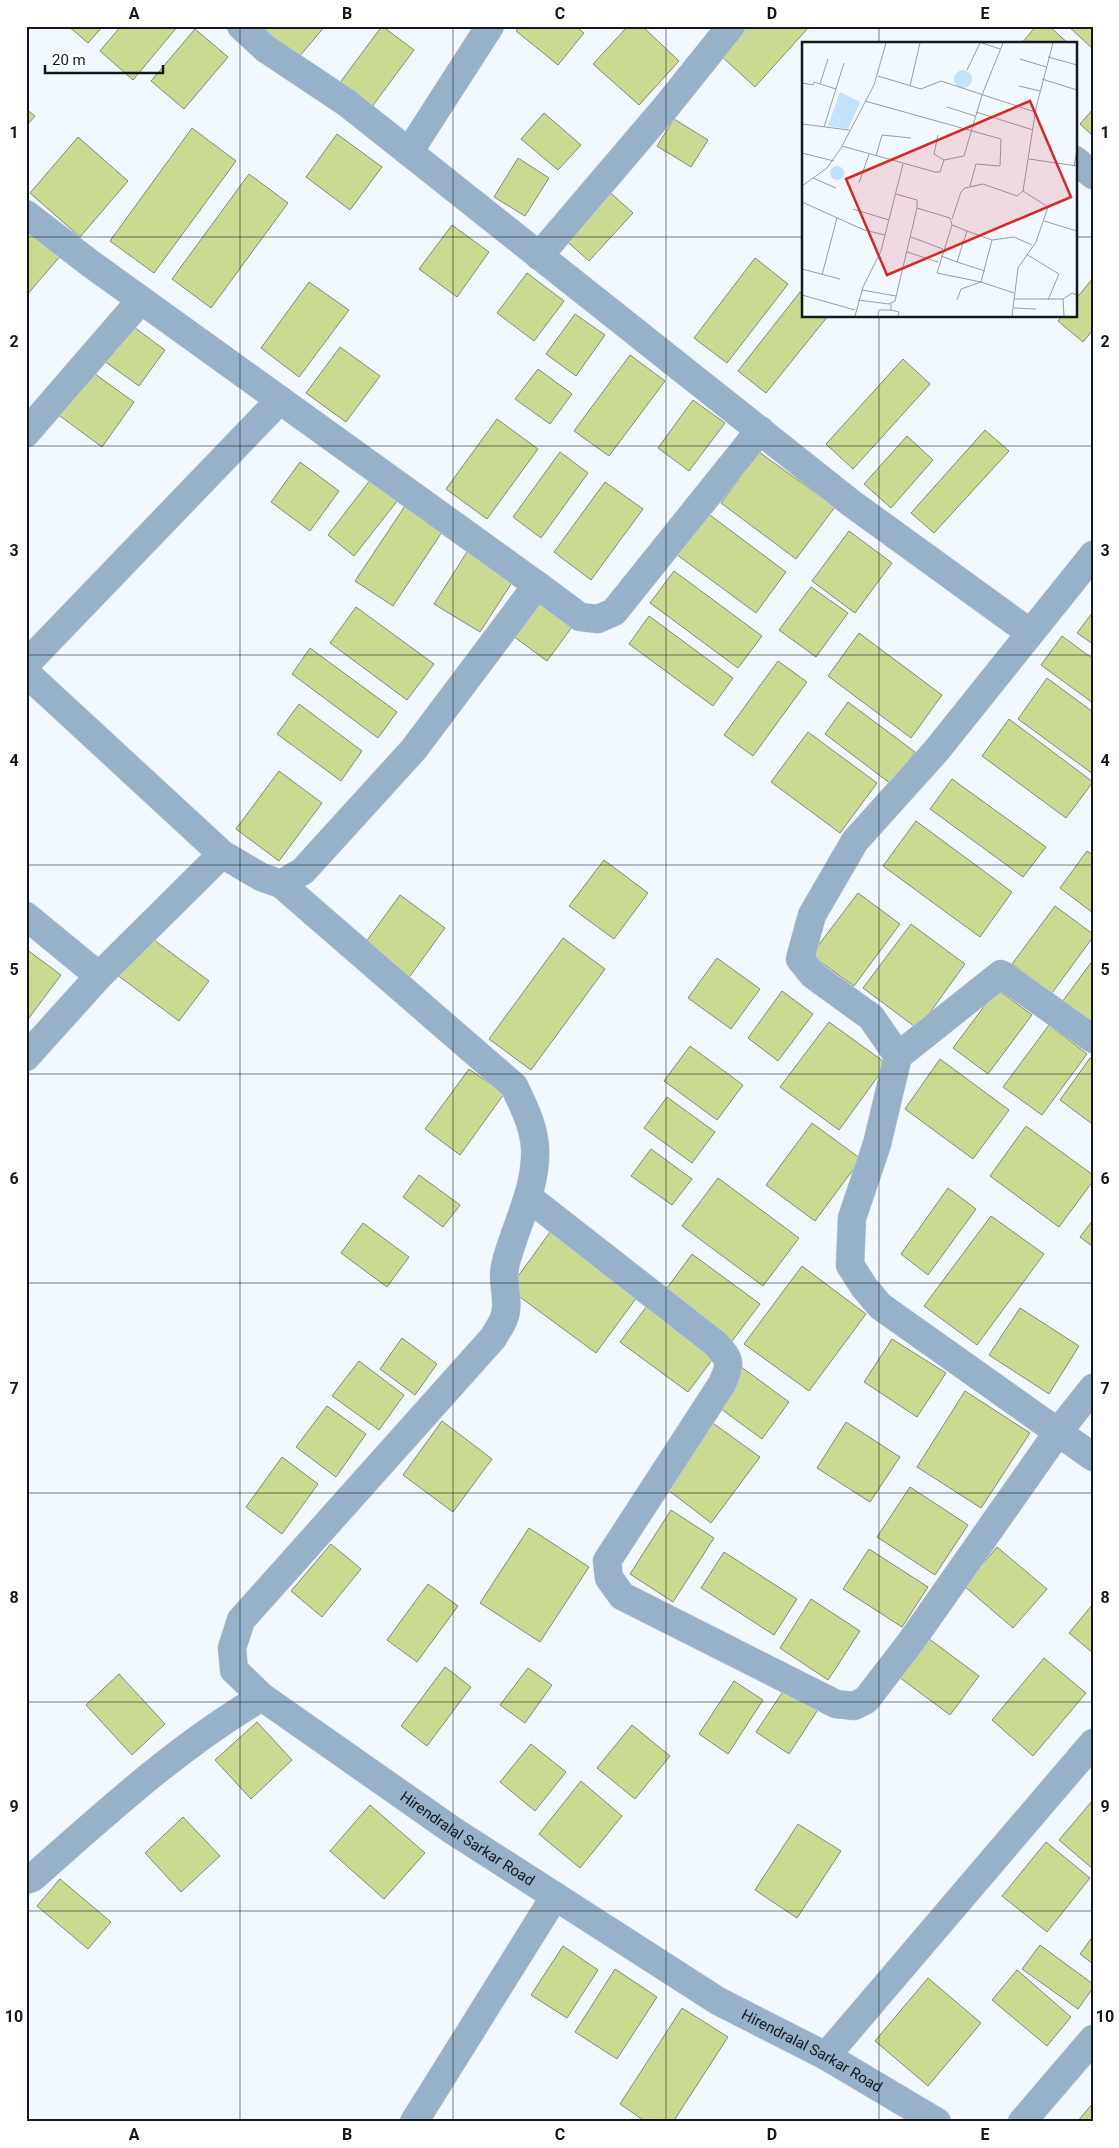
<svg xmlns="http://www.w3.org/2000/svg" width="1119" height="2148" viewBox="0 0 1119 2148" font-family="Roboto,sans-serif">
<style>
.building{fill:#cada91;stroke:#85887c}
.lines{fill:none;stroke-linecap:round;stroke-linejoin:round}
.minor-casing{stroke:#ced4db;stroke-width:29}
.minor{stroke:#97b2c8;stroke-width:28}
.grid{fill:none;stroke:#14181b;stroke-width:1;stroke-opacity:0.55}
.labels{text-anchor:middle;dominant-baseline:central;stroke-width:4.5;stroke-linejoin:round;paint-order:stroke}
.street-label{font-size:15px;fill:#14181b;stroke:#fff}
.inset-road{fill:none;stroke:#999ea4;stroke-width:1}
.view{fill:#d62828;fill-opacity:0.15;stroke:#d62828;stroke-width:2.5}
.inset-edge{fill:none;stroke:#14181b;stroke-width:2.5}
.neatline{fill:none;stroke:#14181b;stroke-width:2}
.grid-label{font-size:16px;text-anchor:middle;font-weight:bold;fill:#14181b}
</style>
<rect width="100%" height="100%" fill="#f1f8ff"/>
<!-- building -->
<g class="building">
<path d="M68,26h35l-15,17z"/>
<path d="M121,26h57l-45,54 -33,-29z"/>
<path d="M254,26h71l-31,37z"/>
<path d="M382,26l32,24 -43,58 -32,-24z"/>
<path d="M520,26h55l9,7 -26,32 -42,-34z"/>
<path d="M628,26h14l37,35 -40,44 -46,-41z"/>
<path d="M744,26h62l2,2 -53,59 -36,-33z"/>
<path d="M1036,26h13l20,18h-48z"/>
<path d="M1068,26h25v23z"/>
<path d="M195,29l33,28 -44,52 -33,-28z"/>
<path d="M26,109l9,7 -9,10z"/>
<path d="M1093,109v27l-13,-12z"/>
<path d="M544,113l37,32 -23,25 -37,-31z"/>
<path d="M674,119l34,21 -17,27 -34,-21z"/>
<path d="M192,128l44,33 -82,112 -44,-32z"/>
<path d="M337,134l45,33 -32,43 -44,-33z"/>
<path d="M78,137l50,44 -48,56 -50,-44z"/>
<path d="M518,158l31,20 -24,38 -31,-19z"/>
<path d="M249,174l39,29 -77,105 -39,-29z"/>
<path d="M605,188l28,25 -44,48 -28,-25z"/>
<path d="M26,224l36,30 -36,42z"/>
<path d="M452,225l37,27 -32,45 -38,-28z"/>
<path d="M755,258l33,26 -61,79 -33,-25z"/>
<path d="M527,273l37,28 -30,40 -37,-28z"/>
<path d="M1093,278v52l-10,12 -25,-21 4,-5h13v-16z"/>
<path d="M309,282l40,28 -50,67 -38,-29z"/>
<path d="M800,292l3,2v22h25l-62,77 -28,-22z"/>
<path d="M575,314l30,21 -29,41 -30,-22z"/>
<path d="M127,322l38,28 -26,36 -39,-28z"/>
<path d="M340,347l40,29 -34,46 -40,-29z"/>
<path d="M630,355l35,26 -56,75 -35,-25z"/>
<path d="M903,359l27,25 -77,85 -27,-25z"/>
<path d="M88,369l46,33 -32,45 -46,-34z"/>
<path d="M538,369l34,25 -22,30 -35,-25z"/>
<path d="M693,400l32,23 -36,48 -31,-23z"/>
<path d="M497,419l41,30 -51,70 -41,-30z"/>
<path d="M985,430l24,21 -75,82 -23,-20z"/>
<path d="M907,436l26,24 -42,48 -27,-24z"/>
<path d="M560,452l28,21 -47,65 -28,-21z"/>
<path d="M759,452l76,55 -39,52 -75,-56z"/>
<path d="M300,462l39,29 -29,40 -39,-29z"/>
<path d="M371,479l27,21 -44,56 -26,-21z"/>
<path d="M605,482l38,27 -52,71 -37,-28z"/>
<path d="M405,506l37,26 -49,74 -38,-25z"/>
<path d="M706,512l80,60 -30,41 -80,-59z"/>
<path d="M849,531l43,32 -37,50 -43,-32z"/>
<path d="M467,552l46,29 -33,51 -46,-28z"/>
<path d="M674,571l88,65 -24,32 -88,-65z"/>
<path d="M811,587l37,26 -32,44 -37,-27z"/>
<path d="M541,598l34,25 -28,38 -34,-25z"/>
<path d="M356,607l78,57 -27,36 -77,-57z"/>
<path d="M1093,612v32l-16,-11z"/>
<path d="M649,616l84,62 -20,28 -84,-62z"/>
<path d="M859,633l83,62 -31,43 -83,-62z"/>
<path d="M1062,636l31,23v44l-52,-38z"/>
<path d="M310,648l87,64 -19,26 -86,-64z"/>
<path d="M778,661l29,21 -54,74 -29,-21z"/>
<path d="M1047,678l46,34v62l-75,-55z"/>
<path d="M848,702l67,50 -24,32 -66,-50z"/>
<path d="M299,704l63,47 -21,30 -64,-47z"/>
<path d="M1009,719l84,63 -27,36 -84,-62z"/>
<path d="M808,732l69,51 -37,50 -69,-51z"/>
<path d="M279,771l43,32 -43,58 -43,-32z"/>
<path d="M952,779l94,68 -23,30 -93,-68z"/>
<path d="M916,821l96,71 -32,45 -97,-71z"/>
<path d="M1087,851l6,4v58l-33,-25z"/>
<path d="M604,860l44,33 -34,46 -45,-33z"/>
<path d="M858,893l42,31 -46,62 -43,-31z"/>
<path d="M400,895l45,33 -40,55 -45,-33z"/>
<path d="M1055,906l38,28v3l-41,56 -40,-29z"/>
<path d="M911,924l54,40 -47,65 -55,-41z"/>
<path d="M146,934l63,47 -30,40 -63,-47z"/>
<path d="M563,938l42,31 -74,101 -42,-31z"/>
<path d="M26,949l35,26 -35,47z"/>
<path d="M717,958l43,31 -29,40 -43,-31z"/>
<path d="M1093,960v65l-31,-23z"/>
<path d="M997,989l35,26 -44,59 -35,-26z"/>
<path d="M782,991l31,23 -35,47 -30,-23z"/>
<path d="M829,1022l58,42 -48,66 -59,-43z"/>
<path d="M1049,1025l38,29 -45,61 -39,-28z"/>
<path d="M690,1046l53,39 -26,35 -53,-39z"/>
<path d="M1090,1058l3,2v61l-2,2 -31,-23z"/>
<path d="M940,1059l69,51 -36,49 -68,-50z"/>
<path d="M469,1069l35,25 -44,61 -35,-26z"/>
<path d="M667,1097l48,35 -23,31 -48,-35z"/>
<path d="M812,1123l49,36 -46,62 -49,-36z"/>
<path d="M1026,1126l67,49v6l-34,46 -69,-51z"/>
<path d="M651,1149l41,30 -20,26 -41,-29z"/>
<path d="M419,1175l41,30 -17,22 -40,-30z"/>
<path d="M718,1178l81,60 -36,48 -81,-60z"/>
<path d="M948,1188l28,21 -48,66 -27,-21z"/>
<path d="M991,1216l53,38 -67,91 -53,-39z"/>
<path d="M1093,1220v27l-13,-10z"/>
<path d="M363,1223l46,34 -22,30 -46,-34z"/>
<path d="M550,1232l87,65 -41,56 -87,-64z"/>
<path d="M692,1254l68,50 -31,41 -67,-50z"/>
<path d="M802,1266l64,48 -57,77 -65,-47z"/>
<path d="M650,1302l68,50 -30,40 -68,-50z"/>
<path d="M1020,1308l59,38 -30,48 -60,-39z"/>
<path d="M402,1338l35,26 -22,31 -35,-26z"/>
<path d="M892,1339l54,34 -29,44 -53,-35z"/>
<path d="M359,1361l45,34 -25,35 -47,-34z"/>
<path d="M740,1366l49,36 -27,37 -49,-36z"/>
<path d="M965,1391l65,42 -49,75 -64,-41z"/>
<path d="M327,1406l39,28 -30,43 -40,-30z"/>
<path d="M442,1421l50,38 -39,53 -50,-37z"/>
<path d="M710,1421l50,36 -49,66 -48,-37z"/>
<path d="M846,1422l54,35 -30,45 -53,-34z"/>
<path d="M282,1457l36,27 -36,50 -36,-27z"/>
<path d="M910,1487l58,38 -33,50 -58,-38z"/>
<path d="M671,1510l43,28 -41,64 -43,-28z"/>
<path d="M529,1528l60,39 -49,75 -60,-39z"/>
<path d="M331,1544l30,25 -39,48 -31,-26z"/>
<path d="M997,1547l50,42 -34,39 -49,-42z"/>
<path d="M869,1549l59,38 -26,40 -59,-38z"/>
<path d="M724,1552l73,47 -23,36 -73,-47z"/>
<path d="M428,1584l30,22 -41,56 -30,-22z"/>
<path d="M811,1599l49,32 -32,49 -48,-32z"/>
<path d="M1093,1604v49l-24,-20z"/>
<path d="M928,1638l51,38 -29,39 -51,-38z"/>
<path d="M1044,1658l42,35 -53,63 -41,-36z"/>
<path d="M445,1667l26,20 -44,59 -26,-20z"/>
<path d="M528,1668l24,17 -27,38 -25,-18z"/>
<path d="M119,1674l46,50 -33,31 -46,-50z"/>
<path d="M734,1681l29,19 -35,54 -29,-20z"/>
<path d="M786,1687l33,21 -30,46 -33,-22z"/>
<path d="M257,1722l35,38 -41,39 -36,-39z"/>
<path d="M632,1725l38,31 -35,43 -38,-31z"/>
<path d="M531,1744l35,28 -31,39 -35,-29z"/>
<path d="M581,1781l41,35 -42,52 -41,-34z"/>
<path d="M1093,1800v69l-34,-29z"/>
<path d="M370,1805l55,48 -41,46 -54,-48z"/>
<path d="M183,1817l37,39 -39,36 -36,-39z"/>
<path d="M798,1824l43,27 -44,67 -42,-28z"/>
<path d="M1046,1842l44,36 -43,54 -45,-36z"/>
<path d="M60,1879l51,43 -23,27 -51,-43z"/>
<path d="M1093,1936v28l-13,-10z"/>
<path d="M1040,1945l53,39v4l-15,21 -56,-40z"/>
<path d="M563,1946l35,24 -31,48 -36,-23z"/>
<path d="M615,1969l42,28 -40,62 -42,-27z"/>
<path d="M1017,1970l54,47 -24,29 -55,-46z"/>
<path d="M928,1978l53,45 -53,63 -53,-45z"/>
<path d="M682,2008l46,29 -55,85h-27l-26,-18z"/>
<path d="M1093,2103v19h-16z"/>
</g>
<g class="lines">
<!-- minor casing -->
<g class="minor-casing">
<g id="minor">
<path d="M241,26l25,23 81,54 504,400 178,129"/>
<path d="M409,152l81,-126"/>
<path d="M1075,160l18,15"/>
<path d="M26,214l65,50 446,321"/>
<path d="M539,256l127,-149 65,-81"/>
<path d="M26,433l115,-133"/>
<path d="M1093,555l-157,196 -81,90 -43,74 -12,44 13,16 58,42 27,39 -21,88 -25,74 -2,47 14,22 16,19 213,151"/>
<path d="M26,664l254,-264"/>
<path d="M26,673l196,181"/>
<path d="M26,916l73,60"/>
<path d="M898,1056l103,-82 92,65"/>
<path d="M26,1057l73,-81 123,-122 39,23 20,7 22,-13 111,-122 123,-164 43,32 18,2 16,-7 146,-182"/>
<path d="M529,1198l187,146c15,17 15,19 6,40l-115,177 2,17 13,18 214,108 18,2 12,-6 44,-57 148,-211 35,-44"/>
<path d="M262,1697l-28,-27 -2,-22 9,-28 252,-282c3,-6 9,-13 11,-20 7,-17 -4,-36 2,-56 10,-38 31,-74 29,-114 -1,-22 -12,-43 -21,-62l-233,-202"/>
<path id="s1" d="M26,1880l6,-2c73,-64 146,-132 230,-181l190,133 266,171 108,55 111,66"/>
<path d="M826,2056l267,-313"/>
<path d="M414,2122l141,-226"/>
<path d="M1022,2122l71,-83"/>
</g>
</g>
<!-- minor -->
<use href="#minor" class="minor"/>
</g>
<!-- grid -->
<path class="grid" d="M240,26v2096M453,26v2096M666,26v2096M879,26v18M26,237h777M1075,237h18M879,316v1806M26,446h1067M26,655h1067M26,865h1067M26,1074h1067M26,1283h1067M26,1493h1067M26,1702h1067M26,1911h1067"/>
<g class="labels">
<!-- street labels -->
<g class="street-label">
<text stroke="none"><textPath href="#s1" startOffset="549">Hirendralal Sarkar Road</textPath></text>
<text stroke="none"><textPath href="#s1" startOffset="954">Hirendralal Sarkar Road</textPath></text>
</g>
</g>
<!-- overview -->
<g transform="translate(802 42)">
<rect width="275" height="275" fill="#f1f8ff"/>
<path d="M152 37a9 9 0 1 1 18 0a9 9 0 1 1-18 0ZM38,50l20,10 -12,27 -20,-3zM28 131a7 7 0 1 1 14 0a7 7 0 1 1-14 0Z" fill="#c2e2fd"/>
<path class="inset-road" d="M180,1l18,6M246,15l29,8M218,17l26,8M165,28l13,-27M76,34l43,13 20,-8 94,31M240,37l35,11M0,41l11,2 1,-3 22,7M18,42l8,-25M108,44l10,-43M217,44l21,5M63,59l136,38 -1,27 -24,-2 -6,22M145,65l28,9M174,70l57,18M0,82l47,6M22,85l20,-64M136,93l-4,19 10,6M40,104l93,26h5l4,-12 20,-4 18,-61 21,-52M0,111l32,8M74,114l6,-21 29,3M227,117l48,7M272,124l3,-16M11,136l23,10M57,141l10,-29M0,144l25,-18 14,-20 33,-63 12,-42M94,152l21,6v8l33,10 2,7 15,6 25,9 22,-3 18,8M0,160l62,28 21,5M51,167l36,11M150,177l9,-27 4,-4 18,-4 34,12 6,-5M242,179l33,10M150,183l-15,48 44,9 11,-42M109,195l32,12M105,210l31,10M224,212l33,20 -11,26M139,214l16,6 10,-31M155,220l28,9M0,227l38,10M20,233l15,-57M60,248l34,6M0,253l53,15M212,257h49M56,258l31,4 6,-3 22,-93M155,258l4,-11 20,-7 33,11M89,262v6l8,2 -1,4M212,266l22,1M53,274l8,-29 18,-36 22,-87M76,274l1,-6h12M210,274l6,-48 18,-26 12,-35 -25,-16 13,-83 17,-65M262,274l-1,-17 9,-6 5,2"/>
<path class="view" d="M228,59l41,96 -184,78 -41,-96z"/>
<rect width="275" height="275" class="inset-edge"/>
</g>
<!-- border -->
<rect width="1119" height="2148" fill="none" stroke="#ffffff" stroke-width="55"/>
<!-- scale -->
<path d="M45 65v8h118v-8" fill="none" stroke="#14181b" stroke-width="2.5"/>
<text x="52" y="65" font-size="15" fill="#14181b" stroke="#ffffff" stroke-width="4" paint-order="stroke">20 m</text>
<rect x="28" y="28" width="1064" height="2092" class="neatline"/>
<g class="grid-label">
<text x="134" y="19">A</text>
<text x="347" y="19">B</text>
<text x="560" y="19">C</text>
<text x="772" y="19">D</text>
<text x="985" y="19">E</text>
<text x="14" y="138">1</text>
<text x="1105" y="138">1</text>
<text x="14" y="347">2</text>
<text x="1105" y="347">2</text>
<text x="14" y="556">3</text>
<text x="1105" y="556">3</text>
<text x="14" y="766">4</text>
<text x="1105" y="766">4</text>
<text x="14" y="975">5</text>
<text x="1105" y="975">5</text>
<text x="14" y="1184">6</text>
<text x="1105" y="1184">6</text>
<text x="14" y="1394">7</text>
<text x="1105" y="1394">7</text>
<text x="14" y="1603">8</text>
<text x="1105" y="1603">8</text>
<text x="14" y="1812">9</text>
<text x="1105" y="1812">9</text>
<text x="14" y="2022">10</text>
<text x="1105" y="2022">10</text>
<text x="134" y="2140">A</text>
<text x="347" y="2140">B</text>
<text x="560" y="2140">C</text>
<text x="772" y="2140">D</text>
<text x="985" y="2140">E</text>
</g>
</svg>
